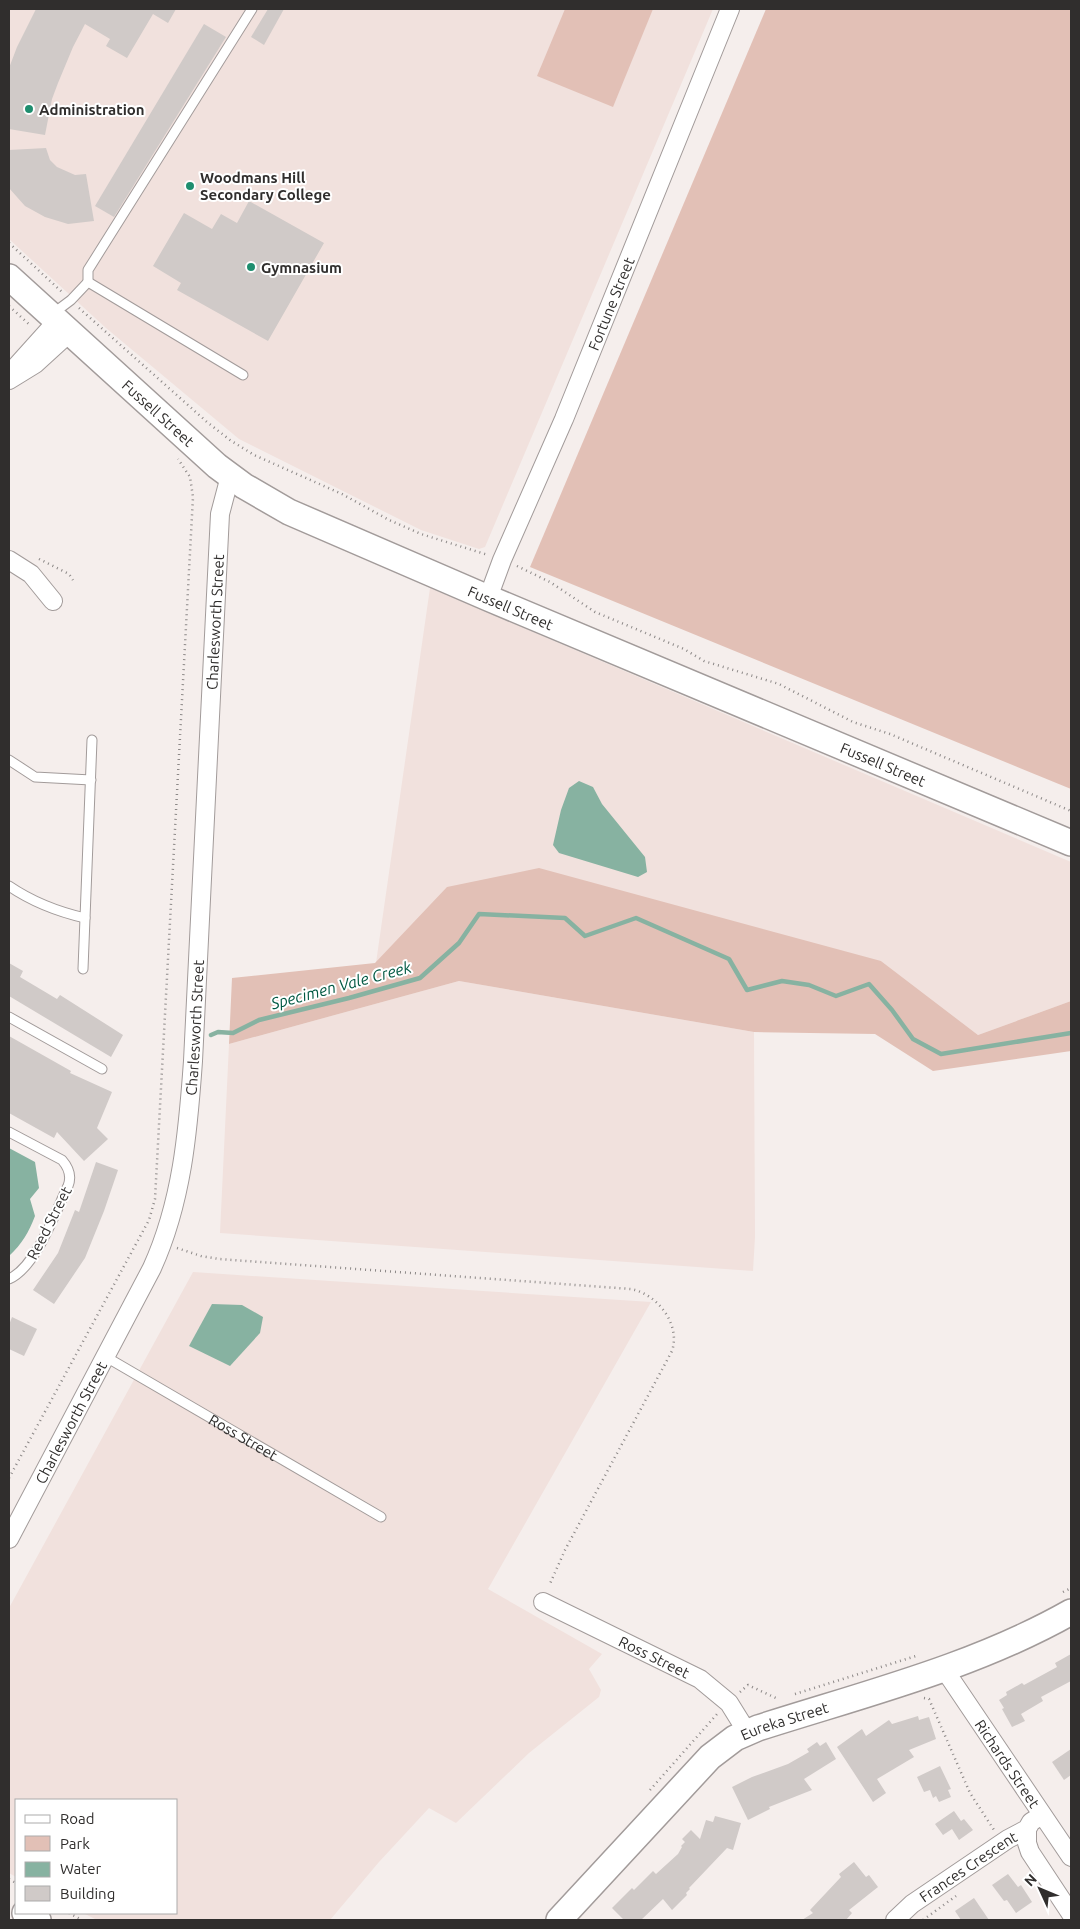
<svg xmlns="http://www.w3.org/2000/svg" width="1080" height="1929" viewBox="0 0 1080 1929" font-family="Ubuntu,sans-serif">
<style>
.built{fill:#f1e1dd}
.green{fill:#e2c0b6}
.water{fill:#87b2a1}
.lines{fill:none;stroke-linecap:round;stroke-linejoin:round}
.stream{stroke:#87b2a1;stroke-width:4.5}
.building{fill:#d0cac8}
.lane-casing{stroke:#a29b9a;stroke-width:11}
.street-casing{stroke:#a29b9a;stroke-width:20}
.secondary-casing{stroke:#a29b9a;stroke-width:28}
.path{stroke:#8c8887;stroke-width:2.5;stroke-dasharray:1 4;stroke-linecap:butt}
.lane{stroke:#fff;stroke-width:9}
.street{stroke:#fff;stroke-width:18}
.secondary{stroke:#fff;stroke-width:25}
.poi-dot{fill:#1f8e6f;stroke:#fff;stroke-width:2}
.labels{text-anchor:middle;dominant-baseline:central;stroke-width:4;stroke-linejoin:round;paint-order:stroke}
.poi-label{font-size:15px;font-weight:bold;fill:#302e2d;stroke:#fff;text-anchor:start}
.street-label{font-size:15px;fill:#302e2d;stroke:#fff}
.water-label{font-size:16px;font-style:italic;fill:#005842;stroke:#fff}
</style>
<rect width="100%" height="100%" fill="#f5eeec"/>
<!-- built -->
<g class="built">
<path d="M9,9h704l-228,538 -6,2 -58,-19 -182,-91 -133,-111 -97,-89z"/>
<path d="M430,588l641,274v139l-93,34 -97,-74 -505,2z"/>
<path d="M459,981l295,51 1,205 -2,34 -533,-38 9,-189z"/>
<path d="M193,1272l458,30 -163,287 114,65 -13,15 12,21 -2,7 -70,56 -73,70 -27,-15 -50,54 -49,58h-233l-14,-7h93v-113h-160v77l-7,-4v-265z"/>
</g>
<!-- green -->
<g class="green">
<path d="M565,9h88l-40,98 -76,-31z"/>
<path d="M766,9h305v780l-541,-222z"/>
<path d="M539,868l342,93 97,74 93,-34v50l-138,20 -58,-37 -121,-2 -295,-51 -230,63 3,-66 143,-15 72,-76z"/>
</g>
<!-- water -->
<g class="water">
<path d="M579,781l14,6 9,17 43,53 2,15 -9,5 -79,-24 -6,-8 8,-35 8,-22z"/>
<path d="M9,1148l26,14 4,26 -9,11 5,17c-6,16 -13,28 -26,40z"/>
<path d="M212,1304l30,1 21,12 -3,16 -30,33 -41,-20z"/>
</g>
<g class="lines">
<!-- stream -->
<path class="stream" d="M211,1035l7,-3 15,1 26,-13 90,-22 71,-20 39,-35 20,-29 86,4 20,18 51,-18 93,41 18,31 35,-9 27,4 27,11 33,-12 23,26 21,29 28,15 130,-21"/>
</g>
<!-- building -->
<g class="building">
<path d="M36,9h140l-8,14 -15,-9 -26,44 -21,-12 4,-7 -25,-15 -12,23 -15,36 -6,16 -7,36 -36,-6v-61l8,-21z"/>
<path d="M268,9h16l-20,36 -13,-8z"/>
<path d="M204,24l22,13 -112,180 -19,-11z"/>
<path d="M46,148l4,12 7,7 18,8 11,-1 8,47 -26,3 -23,-7 -20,-11 -16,-18v-38z"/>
<path d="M249,201l75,42 -56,98 -91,-51 4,-7 -28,-17 31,-53 28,16 9,-15 16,9z"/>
<path d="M9,963l14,8 -3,6 37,22 3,-4 63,40 -12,22 -102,-61z"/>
<path d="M9,1036l62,35 -1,2 42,19 -15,36 11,11 -24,22 -27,-29 -3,6 -45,-25z"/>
<path d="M96,1162l22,8 -14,41 -19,47 -31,46 -21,-14 25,-37 17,-43 4,2z"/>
<path d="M12,1317l25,12 -13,27 -15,-7v-24z"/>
<path d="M1071,1654v27l-30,16 2,4 -22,13 4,7 -13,6 -10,-18 2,-1 -5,-8 8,-5 -1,-3 16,-9 2,2 33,-18 -2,-4z"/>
<path d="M918,1716l1,4 10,-3 7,22 -27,11 5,7 -37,22 9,14 -13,9 -36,-55 25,-18 4,7 23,-16 3,4z"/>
<path d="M817,1742l3,4 6,-4 10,17 -32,20 8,11 -43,17 1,2 -22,11 -16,-33 20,-10 36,-13 21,-12 -2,-3z"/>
<path d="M1071,1749v26l-7,5 -12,-18z"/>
<path d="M940,1766l11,23 -3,1 3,7 -12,5 -3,-6 -3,2 -3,-8 -6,2 -7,-15z"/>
<path d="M954,1811l7,10 3,-2 9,11 -14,10 -7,-11 -9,6 -8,-11z"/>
<path d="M715,1816l26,7 -8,27 -6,-2 -38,40 1,1 -4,4 1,2 -15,15 -9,-11 -22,21h-17l-12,-12 20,-20 2,2 19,-19 3,3 22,-20 4,-7 -1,-1 4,-4 -3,-3 9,-9 9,9 6,-19 7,2z"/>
<path d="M854,1862l12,15 3,-2 9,12 -29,23 3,3 -6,7h-44l11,-7 -3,-3 31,-33 -2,-3z"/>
<path d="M1008,1874l10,13 3,-2 11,17 -16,11 -9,-13 -3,1 -12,-16z"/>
<path d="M974,1898l15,22h-28l-6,-9z"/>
</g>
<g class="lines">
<!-- lane casing -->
<g class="lane-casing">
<g id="lane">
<path d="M88,282v-12l164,-261"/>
<path d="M51,315l20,-15 17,-18 155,93"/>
<path d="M9,760l26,17 56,3"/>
<path d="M9,886c22,15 50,26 76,32"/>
<path d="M83,969l9,-229"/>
<path d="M9,1017l93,52"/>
<path d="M9,1132l53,28c7,8 10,16 6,26 -13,27 -32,81 -59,93"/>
<path id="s1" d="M106,1357l275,160"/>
</g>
</g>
<!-- street casing -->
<g class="street-casing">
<g id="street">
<path d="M12,371l45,-50"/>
<path d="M9,380l26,-16 34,-31"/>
<path d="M9,560l22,14 22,27"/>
<path id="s2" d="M488,598l14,-38 62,-141 166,-410"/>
<path id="s3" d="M9,1539l143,-271c30,-66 36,-136 41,-207l27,-547 10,-38"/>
<path id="s4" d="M543,1602l157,77 29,24 18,29"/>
<path id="s5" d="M944,1669l127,188"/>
<path d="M1027,1829v14l3,9 41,62"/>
<path id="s6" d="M895,1920l17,-16 96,-65 19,-10 4,-7 11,-7"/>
</g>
</g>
<!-- secondary casing -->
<g class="secondary-casing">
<g id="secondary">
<path id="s7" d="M9,277l208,189 27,20 45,26 199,86 583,245"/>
<path d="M25,1913l13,7"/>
<path id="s8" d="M559,1920l151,-163 25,-19 23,-10c106,-34 216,-61 313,-116"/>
</g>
</g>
<!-- path -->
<g class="path">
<path d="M9,243l53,49"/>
<path d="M9,306l22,20"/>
<path d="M79,308l128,114 23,18 24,15 88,39 47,26 32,14 67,21"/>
<path d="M39,559l30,15 4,6"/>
<path d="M517,566l33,16 45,30 89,37 20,12 75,23 74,38 37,12 181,77"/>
<path d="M177,1248l24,8 18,3 412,30c26,5 50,35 41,62l-107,199 -16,36"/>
<path d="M9,1478l140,-258 6,-21 38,-702 -3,-20 -12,-18"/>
<path d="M1063,1592l8,-4"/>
<path d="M740,1692l8,-7 30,14"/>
<path d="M795,1694l121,-38"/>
<path d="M924,1698l5,1 41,94 24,37"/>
<path d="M650,1790l68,-77"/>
<path d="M9,1879l7,4"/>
<path d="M69,1913l13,7"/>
<path d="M923,1920l33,-24"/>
</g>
<!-- lane -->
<use href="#lane" class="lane"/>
<!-- street -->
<use href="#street" class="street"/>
<!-- secondary -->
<use href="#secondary" class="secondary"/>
</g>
<!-- markers -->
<g class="poi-dot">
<circle cx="29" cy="109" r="5"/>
<circle cx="190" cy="186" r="5"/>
<circle cx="251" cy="267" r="5"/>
</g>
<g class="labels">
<!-- poi labels -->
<g class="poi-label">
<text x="39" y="109">Administration</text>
<text x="200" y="177">Woodmans Hill<tspan x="200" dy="17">Secondary College</tspan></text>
<text x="261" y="267">Gymnasium</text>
</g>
<!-- street labels -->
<g class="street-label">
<text stroke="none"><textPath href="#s2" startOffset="319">Fortune Street</textPath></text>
<text stroke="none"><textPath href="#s7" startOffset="202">Fussell Street</textPath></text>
<text stroke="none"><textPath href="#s7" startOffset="608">Fussell Street</textPath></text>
<text stroke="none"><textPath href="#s3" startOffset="958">Charlesworth Street</textPath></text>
<text stroke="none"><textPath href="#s7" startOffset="1012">Fussell Street</textPath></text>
<text stroke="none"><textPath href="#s3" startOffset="552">Charlesworth Street</textPath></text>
<text transform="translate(49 1223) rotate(-63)">Reed Street</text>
<text stroke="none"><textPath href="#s3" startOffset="132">Charlesworth Street</textPath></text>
<text stroke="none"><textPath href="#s1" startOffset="159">Ross Street</textPath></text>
<text stroke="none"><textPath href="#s4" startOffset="124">Ross Street</textPath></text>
<text stroke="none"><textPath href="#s8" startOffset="306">Eureka Street</textPath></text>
<text stroke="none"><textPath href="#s5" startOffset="114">Richards Street</textPath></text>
<text stroke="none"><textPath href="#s6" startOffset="91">Frances Crescent</textPath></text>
</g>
<!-- water labels -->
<g class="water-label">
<text transform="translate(341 985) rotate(-15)">Specimen Vale Creek</text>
</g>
</g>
<!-- border -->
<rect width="1080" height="1929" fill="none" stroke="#302e2d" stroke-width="20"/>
<!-- legend -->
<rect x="15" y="1799" width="162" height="115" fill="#ffffff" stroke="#acabab"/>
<rect x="25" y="1815" width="25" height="8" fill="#ffffff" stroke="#acabab"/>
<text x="60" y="1824" font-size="15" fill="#302e2d">Road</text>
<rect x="25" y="1836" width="25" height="15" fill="#e2c0b6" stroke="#acabab"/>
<text x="60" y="1849" font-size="15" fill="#302e2d">Park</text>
<rect x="25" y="1862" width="25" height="15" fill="#87b2a1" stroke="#acabab"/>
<text x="60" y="1874" font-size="15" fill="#302e2d">Water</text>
<rect x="25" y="1886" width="25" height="15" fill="#d0cac8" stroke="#acabab"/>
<text x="60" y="1899" font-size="15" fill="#302e2d">Building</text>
<!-- north arrow -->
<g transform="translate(1040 1889) rotate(314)" stroke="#ffffff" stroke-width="4" paint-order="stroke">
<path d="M0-4L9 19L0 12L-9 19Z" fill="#302e2d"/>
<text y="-8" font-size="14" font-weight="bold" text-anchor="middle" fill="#302e2d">N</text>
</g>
</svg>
